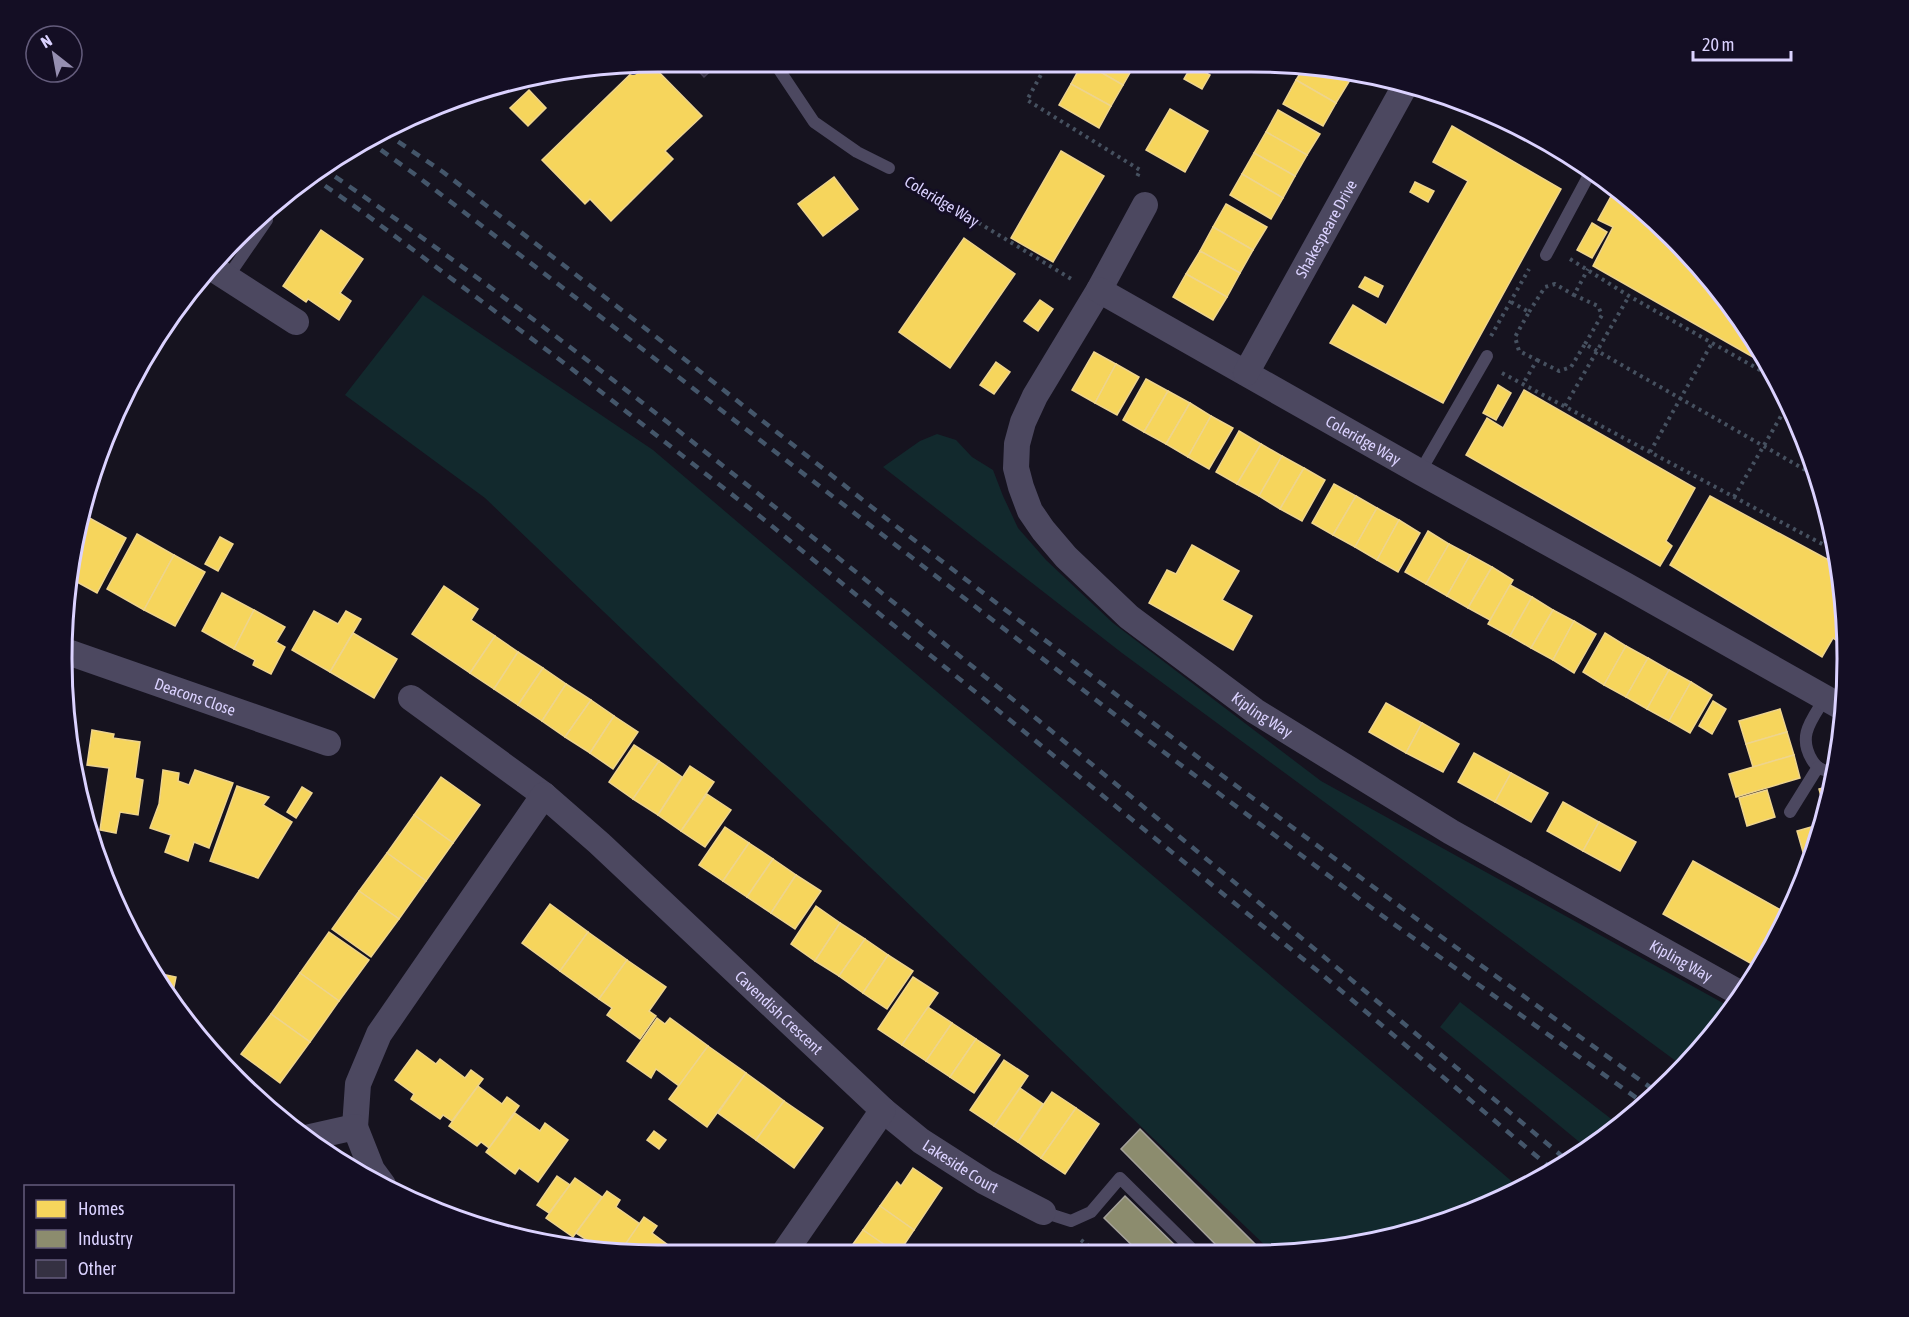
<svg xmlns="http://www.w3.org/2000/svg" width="1909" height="1317" viewBox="0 0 1909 1317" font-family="'Asap Condensed',sans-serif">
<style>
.green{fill:#12292d}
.homes{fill:#f6d55c;stroke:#eed48d;stroke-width:1.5}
.industry{fill:#8c8c6e;stroke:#a4a19a;stroke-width:1.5}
.building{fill:#353142;stroke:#443e53;stroke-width:1.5}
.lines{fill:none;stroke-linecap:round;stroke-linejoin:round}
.path{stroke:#465160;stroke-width:4;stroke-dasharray:3 4.5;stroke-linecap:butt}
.service{stroke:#4c4860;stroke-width:12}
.minor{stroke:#4c4860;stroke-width:26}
.rail{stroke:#44566a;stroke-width:4.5;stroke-dasharray:9 8;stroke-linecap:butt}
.labels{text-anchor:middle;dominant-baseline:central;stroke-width:6;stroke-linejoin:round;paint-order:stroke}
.street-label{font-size:16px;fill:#dbd2ff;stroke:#140e24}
.rim{fill:none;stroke:#dbd2ff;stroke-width:3}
</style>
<rect width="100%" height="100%" fill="#16131f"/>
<!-- green -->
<g class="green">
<path d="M423,295l230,155 869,740 -7,4 -148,50 -94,9 -788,-755 -140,-103z"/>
<path d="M937,434l19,6 16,17 21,13 10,26 15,32 28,32 67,63 208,158 411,227 -48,59 -562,-414 -239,-186 37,-26z"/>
<path d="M1460,1002l159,123 -30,25 -149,-123z"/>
</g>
<!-- homes -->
<g class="homes">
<path d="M1083,62h48l4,2 -12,21z"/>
<path d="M1083,62l40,23 -12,21 -40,-22z"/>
<path d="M650,63l52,53 -37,35 8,8 -62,62 -21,-22 -5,5 -43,-44 99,-96z"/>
<path d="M1192,65l18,10 -8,14 -18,-10z"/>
<path d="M1304,67l27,2 19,11 -14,23 -40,-23z"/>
<path d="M1331,69l23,3 -4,8z"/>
<path d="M1296,80l40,23 -13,23 -40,-22z"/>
<path d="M1071,84l40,22 -12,22 -40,-23z"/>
<path d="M529,90l17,18 -18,18 -18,-18z"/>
<path d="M1170,109l38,22 -23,41 -39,-22z"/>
<path d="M1278,110l42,24 -13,21 -41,-23z"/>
<path d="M1452,126l109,63 -118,214 -113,-60 23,-38 33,20 82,-144 -35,-19z"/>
<path d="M1266,132l41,23 -12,21 -41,-23z"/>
<path d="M1061,151l43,25 -51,86 -42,-24z"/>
<path d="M1254,153l41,23 -12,22 -41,-24z"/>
<path d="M1242,174l41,24 -12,21 -41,-24z"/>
<path d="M834,177l24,32 -35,27 -25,-32z"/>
<path d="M1415,182l19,9 -6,11 -18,-10z"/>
<path d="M1614,191l59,46 74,90 20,38 -174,-99 20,-39 -15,-7z"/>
<path d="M1226,204l41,23 -14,23 -40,-23z"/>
<path d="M1592,223l15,9 -15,26 -15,-8z"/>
<path d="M1213,227l40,23 -13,23 -40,-22z"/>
<path d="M321,230l42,29 -23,34 11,8 -12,19 -31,-21 -2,3 -23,-16z"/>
<path d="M964,238l51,36 -65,94 -51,-36z"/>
<path d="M1200,251l40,22 -13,24 -41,-23z"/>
<path d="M1186,274l41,23 -14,23 -40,-23z"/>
<path d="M1365,277l18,9 -5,11 -19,-10z"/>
<path d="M1040,300l13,9 -15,22 -14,-10z"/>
<path d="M1094,352l22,12 -21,39 -23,-13z"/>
<path d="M996,362l14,10 -16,22 -14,-9z"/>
<path d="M1116,364l23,13 -22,38 -22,-12z"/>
<path d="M1146,379l22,12 -24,41 -21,-12z"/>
<path d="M1498,385l13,8 -15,27 -13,-7z"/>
<path d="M1524,390l171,98 -29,53 6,5 -12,20 -194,-111 21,-37 16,10z"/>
<path d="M1168,391l22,12 -24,41 -22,-12z"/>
<path d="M1190,403l21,13 -23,41 -22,-13z"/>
<path d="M1211,416l22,12 -24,41 -21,-12z"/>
<path d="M1239,431l22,13 -24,40 -21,-12z"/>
<path d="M1261,444l21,12 -23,40 -22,-12z"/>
<path d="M1282,456l22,12 -24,41 -21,-13z"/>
<path d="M1304,468l21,12 -23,41 -22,-12z"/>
<path d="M1334,484l22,12 -23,39 -21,-12z"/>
<path d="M1356,496l21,12 -22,39 -22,-12z"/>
<path d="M1710,496l128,69 9,91 -7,-4 4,-7 -11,-7 -11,19 -152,-92z"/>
<path d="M1377,508l22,12 -22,40 -22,-13z"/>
<path d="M84,515l42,23 -29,55 -29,-16z"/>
<path d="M1399,520l21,13 -22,39 -21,-12z"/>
<path d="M1428,531l21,13 -23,40 -21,-12z"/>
<path d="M137,534l37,21 -30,55 -37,-21z"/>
<path d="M220,537l13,7 -15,27 -13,-7z"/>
<path d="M1449,544l21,11 -23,41 -21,-12z"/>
<path d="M1192,545l47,26 -17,29 30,16 -19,34 -84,-47 18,-33 9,4z"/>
<path d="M174,555l31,17 -30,54 -31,-16z"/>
<path d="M1470,555l22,12 -24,41 -21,-12z"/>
<path d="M1492,567l21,13 -23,40 -22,-12z"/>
<path d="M1510,585l22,12 -22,39 -22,-12z"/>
<path d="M444,586l34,23 -7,11 24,16 -25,37 -58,-39z"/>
<path d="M222,593l32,17 -20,39 -32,-18z"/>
<path d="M1532,597l21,13 -22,38 -21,-12z"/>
<path d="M254,610l31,17 -9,15 9,5 -14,27 -18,-9 2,-5 -21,-11z"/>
<path d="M1553,610l21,11 -21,39 -22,-12z"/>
<path d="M314,611l24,13 8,-13 15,8 -31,53 -38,-22z"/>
<path d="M1574,621l22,13 -22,39 -21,-13z"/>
<path d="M353,633l44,26 -23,39 -44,-26z"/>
<path d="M1605,633l21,13 -22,39 -21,-13z"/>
<path d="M495,636l23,16 -24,37 -24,-16z"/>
<path d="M1626,646l22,12 -22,39 -22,-12z"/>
<path d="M518,652l25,16 -25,37 -24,-16z"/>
<path d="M1648,658l21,12 -22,39 -21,-12z"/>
<path d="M543,668l23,16 -24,37 -24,-16z"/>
<path d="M1669,670l22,12 -22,39 -22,-12z"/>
<path d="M1691,682l21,13 -22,38 -21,-12z"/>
<path d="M566,684l25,16 -26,37 -23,-16z"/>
<path d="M591,700l23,16 -24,37 -25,-16z"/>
<path d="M1713,701l13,8 -14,25 -13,-8z"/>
<path d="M1386,703l36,20 -16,30 -37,-21z"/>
<path d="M1780,709l7,23 -41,12 -7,-23z"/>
<path d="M614,716l24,16 -25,37 -23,-16z"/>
<path d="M1422,723l37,21 -16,28 -37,-19z"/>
<path d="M92,730l22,4 -1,4 27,4 -5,36 8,2 -5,35 -18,-3 -4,21 -16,-3 9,-62 -22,-3z"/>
<path d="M1787,732l7,23 -41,12 -7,-23z"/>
<path d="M634,745l25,16 -26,38 -24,-17z"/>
<path d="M1474,753l37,20 -16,29 -37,-20z"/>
<path d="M1794,755l6,23 -64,19 -7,-23z"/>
<path d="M659,761l23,16 -24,38 -25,-16z"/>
<path d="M690,766l24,16 -33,49 -23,-16z"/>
<path d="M163,770l16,3 -1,8 11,4 6,-15 38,13 -24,65 -15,-6 -6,19 -23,-9 6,-17 -21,-7 9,-24z"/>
<path d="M1511,773l37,20 -17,29 -36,-20z"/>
<path d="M441,777l39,28 -27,38 -39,-28z"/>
<path d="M1833,785l-8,26 -6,-22z"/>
<path d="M237,786l32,11 -6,8 29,17 -34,56 -48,-17z"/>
<path d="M302,787l10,6 -16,25 -9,-6z"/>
<path d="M1767,790l8,27 -28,9 -8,-28z"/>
<path d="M707,794l24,16 -26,37 -24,-16z"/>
<path d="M1563,802l36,20 -16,29 -36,-20z"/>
<path d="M414,815l39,28 -27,38 -39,-28z"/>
<path d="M1599,822l37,20 -16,29 -37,-20z"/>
<path d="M1821,824l-10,33 -6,2 -8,-28z"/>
<path d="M725,827l24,16 -26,38 -24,-16z"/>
<path d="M749,843l24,16 -26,38 -24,-16z"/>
<path d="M387,853l39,28 -27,38 -40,-28z"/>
<path d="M773,859l23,16 -25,38 -24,-16z"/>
<path d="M1693,861l95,53 -29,54 -96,-54z"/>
<path d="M796,875l25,16 -26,38 -24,-16z"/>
<path d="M359,891l40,28 -28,38 -39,-28z"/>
<path d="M550,904l38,28 -28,39 -38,-28z"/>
<path d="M816,906l24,17 -25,38 -24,-17z"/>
<path d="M840,923l25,16 -26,37 -24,-15z"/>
<path d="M329,932l40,28 -30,41 -39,-28z"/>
<path d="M588,932l39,28 -28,39 -39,-28z"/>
<path d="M865,939l23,16 -25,38 -24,-17z"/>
<path d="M888,955l25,16 -26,38 -24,-16z"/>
<path d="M627,960l39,27 -17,24 7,5 -16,23 -33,-24 5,-7 -13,-9z"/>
<path d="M152,972l24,5 -5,24 -9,-11z"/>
<path d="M300,973l39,28 -29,41 -39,-28z"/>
<path d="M913,977l25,16 -36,52 -24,-16z"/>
<path d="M928,1007l24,16 -26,38 -24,-16z"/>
<path d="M271,1014l39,28 -30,41 -39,-29z"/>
<path d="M657,1018l8,6 5,-6 38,28 -29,40 -23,-17 -5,9 -24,-17z"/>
<path d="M952,1023l24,16 -26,38 -24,-16z"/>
<path d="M976,1039l24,16 -26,38 -24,-16z"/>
<path d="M708,1046l38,27 -39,54 -38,-28z"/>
<path d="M417,1050l19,14 4,-5 25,19 6,-8 12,9 -31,42 -9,-6 -3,4 -29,-20 3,-5 -19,-14z"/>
<path d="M1004,1060l24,16 -34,50 -24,-16z"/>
<path d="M746,1073l38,28 -28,39 -38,-27z"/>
<path d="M478,1086l24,18 5,-7 12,9 -30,42 -8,-6 -4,4 -28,-20z"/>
<path d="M1020,1088l23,16 -25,38 -24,-16z"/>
<path d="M1052,1092l24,16 -35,50 -23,-16z"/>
<path d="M784,1101l39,27 -29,40 -38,-28z"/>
<path d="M1076,1108l23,16 -34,50 -24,-16z"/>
<path d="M515,1113l25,18 5,-8 23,17 -30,42 -19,-14 -4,6 -29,-22z"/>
<path d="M654,1131l12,9 -7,9 -12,-9z"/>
<path d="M913,1168l29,20 -28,42 -34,-24 17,-24 4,4z"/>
<path d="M557,1176l13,9 -21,28 -12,-8z"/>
<path d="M575,1178l27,19 -29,40 -27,-19z"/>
<path d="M607,1191l13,9 -4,7 24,17 -20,28 -31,-3 -6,-5 4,-4 -11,-7z"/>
<path d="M880,1206l34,24 -16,24 -35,-24z"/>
<path d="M644,1217l13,9 -5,7 24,18 -3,5 -53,-4z"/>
<path d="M863,1230l35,24 -1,2h-49l-2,-2z"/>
<path d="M681,1245l14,10 -22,1z"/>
</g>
<!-- industry -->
<g class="industry">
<path d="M1140,1129l121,121 -5,5 -29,1 -106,-107z"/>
<path d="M1125,1196l61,60h-43l-39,-38z"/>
</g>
<!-- building -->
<path class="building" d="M690,62h30l-16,15z"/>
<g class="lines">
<!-- path -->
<g class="path">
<path d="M1048,62l-21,38 113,70 -3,7"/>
<path d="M908,180l165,100"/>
<path d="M1570,259l59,37 145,82"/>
<path d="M1511,302l18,10 -14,25 4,14 18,9 -14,24"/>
<path d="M1529,312l16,-25 10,-3 19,11"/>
<path d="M1491,336l38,-67"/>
<path d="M1585,344l17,-29 -4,-9 -24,-11 14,-26"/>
<path d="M1537,360l22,11 12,-4 14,-23 231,132"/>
<path d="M1502,373l322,172 8,-16"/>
<path d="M1565,406l64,-110"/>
<path d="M1650,452l62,-109"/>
<path d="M1734,497l54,-93"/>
<path d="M1081,1240l21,16"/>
</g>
<!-- service -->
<g class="service">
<path d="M774,62l40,60 43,30 32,16"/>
<path d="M630,65l3,4"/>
<path d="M1546,255l44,-82"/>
<path d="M227,278l40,-58"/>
<path d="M1420,472l67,-116"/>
<path d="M1825,698c-13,22 -28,37 -13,62 6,10 14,12 24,10"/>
<path d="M1790,812l28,-45"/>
<path d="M1043,1212l28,9 20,-9 29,-34 79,78"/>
</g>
<!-- minor -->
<g class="minor">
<path id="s1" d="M1145,205l-46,85 -64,106 -12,26 -6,22 -1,24 5,19 9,24 13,19 23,27 63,60 126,94 196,121 292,163"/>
<path d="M209,266l87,56"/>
<path id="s2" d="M1099,290l321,182 205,113 218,123"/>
<path id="s3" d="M1246,373l160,-289"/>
<path id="s4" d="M62,650l266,93"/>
<path d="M411,698l133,97"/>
<path id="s5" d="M883,1110l38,31 64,41 58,30"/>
<path id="s6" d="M355,1127l3,-43 21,-50 165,-239 55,48 284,267 -101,146"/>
<path d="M306,1138l49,-11 17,43 11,15"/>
</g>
<!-- rail -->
<g class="rail">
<path d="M384,132l59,40 207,160 242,191 320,245 213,157 233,168"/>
<path d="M367,140l46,33 184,141 552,427 228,171 268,192"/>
<path d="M321,167c192,131 375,276 556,422 233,188 463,381 692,573"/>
<path d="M311,176l53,37 204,153 194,152 557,454 235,199"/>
</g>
</g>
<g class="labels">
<!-- street labels -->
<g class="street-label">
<text transform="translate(942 201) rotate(31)">Coleridge Way</text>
<text stroke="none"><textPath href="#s3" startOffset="165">Shakespeare Drive</textPath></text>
<text stroke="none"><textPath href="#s2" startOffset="304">Coleridge Way</textPath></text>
<text stroke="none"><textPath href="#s4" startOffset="141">Deacons Close</textPath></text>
<text stroke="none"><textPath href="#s1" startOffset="652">Kipling Way</textPath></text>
<text stroke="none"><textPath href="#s1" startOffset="1138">Kipling Way</textPath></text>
<text stroke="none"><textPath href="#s6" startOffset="708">Cavendish Crescent</textPath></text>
<text stroke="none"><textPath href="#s5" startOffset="96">Lakeside Court</textPath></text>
</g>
</g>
<!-- crop -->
<path d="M0 0H1909V1317H0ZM658 72H1251A586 586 0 0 1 1837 658V659A586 586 0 0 1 1251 1245H658A586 586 0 0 1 72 659V658A586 586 0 0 1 658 72Z" fill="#140e24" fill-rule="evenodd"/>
<path class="rim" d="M658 72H1251A586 586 0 0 1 1837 658V659A586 586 0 0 1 1251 1245H658A586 586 0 0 1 72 659V658A586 586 0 0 1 658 72Z"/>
<!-- legend -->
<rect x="24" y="1185" width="210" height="108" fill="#140e24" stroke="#645c7c" stroke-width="1.5"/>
<rect x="36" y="1200" width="30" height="18" fill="#f6d55c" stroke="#645c7c" stroke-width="1.5"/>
<text x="78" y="1215" font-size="18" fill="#dbd2ff">Homes</text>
<rect x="36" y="1230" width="30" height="18" fill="#8c8c6e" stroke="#645c7c" stroke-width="1.5"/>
<text x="78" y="1245" font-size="18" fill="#dbd2ff">Industry</text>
<rect x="36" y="1260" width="30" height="18" fill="#353142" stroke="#645c7c" stroke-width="1.5"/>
<text x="78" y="1275" font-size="18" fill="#dbd2ff">Other</text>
<!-- north arrow -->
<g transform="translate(54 54) rotate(329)"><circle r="28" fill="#140e24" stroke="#645c7c" stroke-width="1.5"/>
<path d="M0-4.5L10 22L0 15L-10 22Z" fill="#968fb1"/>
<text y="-9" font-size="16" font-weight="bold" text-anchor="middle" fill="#dbd2ff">N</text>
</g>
<!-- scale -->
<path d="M1693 51v9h98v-9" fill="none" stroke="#dbd2ff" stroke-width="3"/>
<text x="1702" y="51" font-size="18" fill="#dbd2ff" stroke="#140e24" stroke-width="4.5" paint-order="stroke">20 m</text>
</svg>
